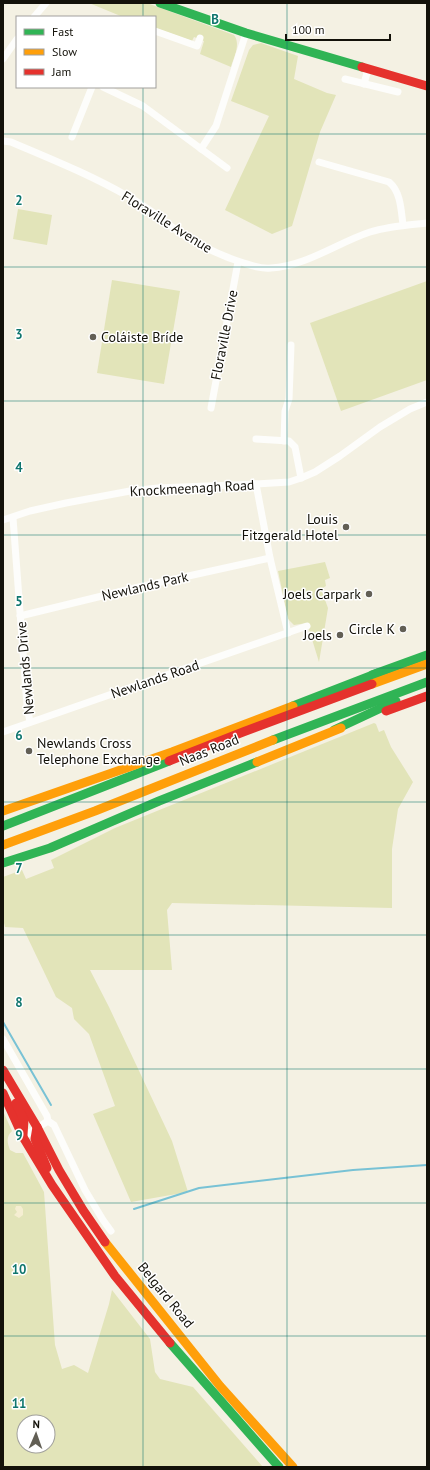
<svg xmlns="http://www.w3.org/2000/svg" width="430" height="1470" viewBox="0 0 430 1470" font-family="'PT Sans',sans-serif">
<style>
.green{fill:#e2e4b9;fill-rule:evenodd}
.sand{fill:#f5eed2}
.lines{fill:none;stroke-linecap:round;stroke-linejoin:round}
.stream{stroke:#78c2d5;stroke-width:2}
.street{stroke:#fdfdfb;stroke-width:7}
.fast{stroke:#30b455;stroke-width:9}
.slow{stroke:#ff9f0a;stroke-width:9}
.jam{stroke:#e5322d;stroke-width:9}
.grid{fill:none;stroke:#0f766e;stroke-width:1;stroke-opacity:0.55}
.poi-dot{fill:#625f55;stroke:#fff;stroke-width:1.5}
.labels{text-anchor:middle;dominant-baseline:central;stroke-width:3;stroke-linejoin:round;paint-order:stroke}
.street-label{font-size:14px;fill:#131109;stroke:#fff}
.poi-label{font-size:14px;fill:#131109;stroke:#fff;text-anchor:end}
.grid-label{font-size:13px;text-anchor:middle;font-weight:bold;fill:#0f766e;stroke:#fff;stroke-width:3;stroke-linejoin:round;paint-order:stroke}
</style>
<rect width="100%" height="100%" fill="#f4f1e3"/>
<!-- green -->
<g class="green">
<path d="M89,3h58l87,32c7,9 0,22 -3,32l-31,-13 4,-13 -10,-4 -2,4 -37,-13v-11h-32z"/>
<path d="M261,43l37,13 -4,23 33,14 9,2 -16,37 -28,94 -20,8 -47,-24 44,-94 -38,-15 18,-51 4,-5z"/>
<path d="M18,209l34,6 -5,30 -34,-6z"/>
<path d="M112,280l68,11 -16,93 -67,-11z"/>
<path d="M427,281v99l-86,31 -31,-88z"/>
<path d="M325,562l5,16 -5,2 1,6 -5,3 7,19 -9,54 -12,-39 -13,2 -6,-6 -10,-48z"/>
<path d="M374,723l2,1 3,8 5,-2 7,17 22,35 -15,27 -6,40v59l-220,-5 -5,7 5,60h-82l19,37 63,134 16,51 -57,10 -38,-88 22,-8 -26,-72 -15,-15 -2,-11 -16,-11 -33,-69 -18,-1 -2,-8v-42l19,-7 4,9 28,-11 -3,-8 64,-32z"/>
<path d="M3,1111l9,20c-6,6 -5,11 -2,19l6,3h7l21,39 11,153 7,24 12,-4 14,8 21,-69 3,-14 38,49 5,33 5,7 33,8 70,80h-260zM24,1422h24v24h-24z"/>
</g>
<!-- sand -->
<path class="sand" d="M16,1206h5l2,3v6l-4,3 -5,-3 3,-3 -2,-3z"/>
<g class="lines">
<!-- stream -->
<g class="stream">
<path d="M3,1022l48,83"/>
<path d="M134,1209l65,-21 154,-18 74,-5"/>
</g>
<!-- street -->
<g class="street">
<path d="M34,17l12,-14"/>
<path d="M155,31l42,15 3,-8"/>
<path d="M3,59l14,-20"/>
<path d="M345,79l53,13"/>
<path d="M364,84l4,-15"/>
<path d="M103,87l40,19 84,62"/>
<path d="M72,137l20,-50"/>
<path d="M3,141l8,1c40,17 80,33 118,55 17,9 32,21 47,33 21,14 44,26 68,33 9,3 17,6 27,5 35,-2 66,-25 99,-36 19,-6 38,-7 57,-9"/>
<path d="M201,149l15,-23 30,-93"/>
<path d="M319,162l70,20c12,10 12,28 14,43"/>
<path d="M211,408l27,-146"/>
<path d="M256,439l33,2 6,6 6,31"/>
<path d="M284,441l1,-30 4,-12 2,-54"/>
<path d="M256,484l14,74 18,75"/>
<path d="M13,518l14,188 3,16"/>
<path d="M3,520l27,-9 36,-8 64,-12 28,-3 98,-4 33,-2 12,-4 14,-6 25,-16 40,-29 30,-18 17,-7"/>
<path d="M20,616l123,-30 127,-28"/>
<path d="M3,732l304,-106"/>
<path d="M3,1039l44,77 1,5"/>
<path d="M23,1137l25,-16 6,4 31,65 18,30 8,11"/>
</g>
<!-- fast -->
<g class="fast">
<path d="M160,3l86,30 116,34"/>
<path d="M372,675l55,-20"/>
<path d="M293,706l85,-33"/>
<path d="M334,730l62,-29"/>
<path d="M273,740l154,-58"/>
<path d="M3,826l166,-65"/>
<path d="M3,863l47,-15 109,-47 98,-39"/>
<path d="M170,1343l109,124"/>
</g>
<!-- slow -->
<g class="slow">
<path d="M372,684l55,-20"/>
<path d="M257,762l84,-34"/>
<path d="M3,811l169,-59 121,-46"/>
<path d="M3,845l92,-34 178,-71"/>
<path d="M105,1242l115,144 73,81"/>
</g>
<!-- jam -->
<g class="jam">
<path d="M362,67l65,19"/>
<path d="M386,711l41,-15"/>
<path d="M169,761l74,-29 129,-48"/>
<path d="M3,1070l34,57 22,43 24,40 22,32"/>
<path d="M3,1093l20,44 29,48 63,91 55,67"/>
<path d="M16,1103l8,17 -1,15"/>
<path d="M37,1127l-2,12 12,29"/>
</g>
</g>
<!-- grid -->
<path class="grid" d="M143,3v14M287,3v1464M143,87v1380M3,134h424M3,267h424M3,401h424M3,535h424M3,668h424M3,802h424M3,935h424M3,1069h424M3,1203h424M3,1336h424"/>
<!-- markers -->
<g class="poi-dot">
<circle cx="93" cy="337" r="4"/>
<circle cx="346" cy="527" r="4"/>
<circle cx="369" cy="594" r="4"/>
<circle cx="403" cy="629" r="4"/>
<circle cx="340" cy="635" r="4"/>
<circle cx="29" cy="751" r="4"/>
</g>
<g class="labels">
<!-- street labels -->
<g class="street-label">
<text transform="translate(167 222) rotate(32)">Floraville Avenue</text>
<text transform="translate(224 335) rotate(-79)">Floraville Drive</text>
<text transform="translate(192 488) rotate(-3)">Knockmeenagh Road</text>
<text transform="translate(145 586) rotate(-13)">Newlands Park</text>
<text transform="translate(25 668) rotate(-95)">Newlands Drive</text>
<text transform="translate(155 679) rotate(-19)">Newlands Road</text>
<text transform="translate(209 750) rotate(-22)">Naas Road</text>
<text transform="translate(166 1295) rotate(51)">Belgard Road</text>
</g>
<!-- poi labels -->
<g class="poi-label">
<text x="101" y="337" text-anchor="start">Coláiste Bríde</text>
<text x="338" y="519">Louis<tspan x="338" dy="16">Fitzgerald Hotel</tspan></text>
<text x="361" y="594">Joels Carpark</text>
<text x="395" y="629">Circle K</text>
<text x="332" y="635">Joels</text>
<text x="37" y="743" text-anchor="start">Newlands Cross<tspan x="37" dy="16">Telephone Exchange</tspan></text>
</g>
</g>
<g class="grid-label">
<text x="215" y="24">B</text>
<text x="19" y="205">2</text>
<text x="19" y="339">3</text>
<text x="19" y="472">4</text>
<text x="19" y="606">5</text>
<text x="19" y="740">6</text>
<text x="19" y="873">7</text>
<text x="19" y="1007">8</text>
<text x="19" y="1140">9</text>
<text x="19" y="1274">10</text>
<text x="19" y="1408">11</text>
</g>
<!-- border -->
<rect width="430" height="1470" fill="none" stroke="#131109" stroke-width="8"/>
<!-- legend -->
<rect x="16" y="16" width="140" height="72" fill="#ffffff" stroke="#a1a09d"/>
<rect x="24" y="29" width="20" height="6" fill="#30b455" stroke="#a1a09d"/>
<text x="52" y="36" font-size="12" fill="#131109">Fast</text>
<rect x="24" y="49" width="20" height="6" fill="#ff9f0a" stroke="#a1a09d"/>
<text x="52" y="56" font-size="12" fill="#131109">Slow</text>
<rect x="24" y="69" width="20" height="6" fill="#e5322d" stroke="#a1a09d"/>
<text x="52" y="76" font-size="12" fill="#131109">Jam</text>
<!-- north arrow -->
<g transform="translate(36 1434) rotate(2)"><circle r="19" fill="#ffffff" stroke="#a1a09d"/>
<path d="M0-3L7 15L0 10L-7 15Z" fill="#625f55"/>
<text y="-6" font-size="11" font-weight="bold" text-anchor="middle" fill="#131109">N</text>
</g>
<!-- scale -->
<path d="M286 34v6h104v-6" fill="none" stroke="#131109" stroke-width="2"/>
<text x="292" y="34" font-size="12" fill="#131109" stroke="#ffffff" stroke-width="3" paint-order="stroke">100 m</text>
</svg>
